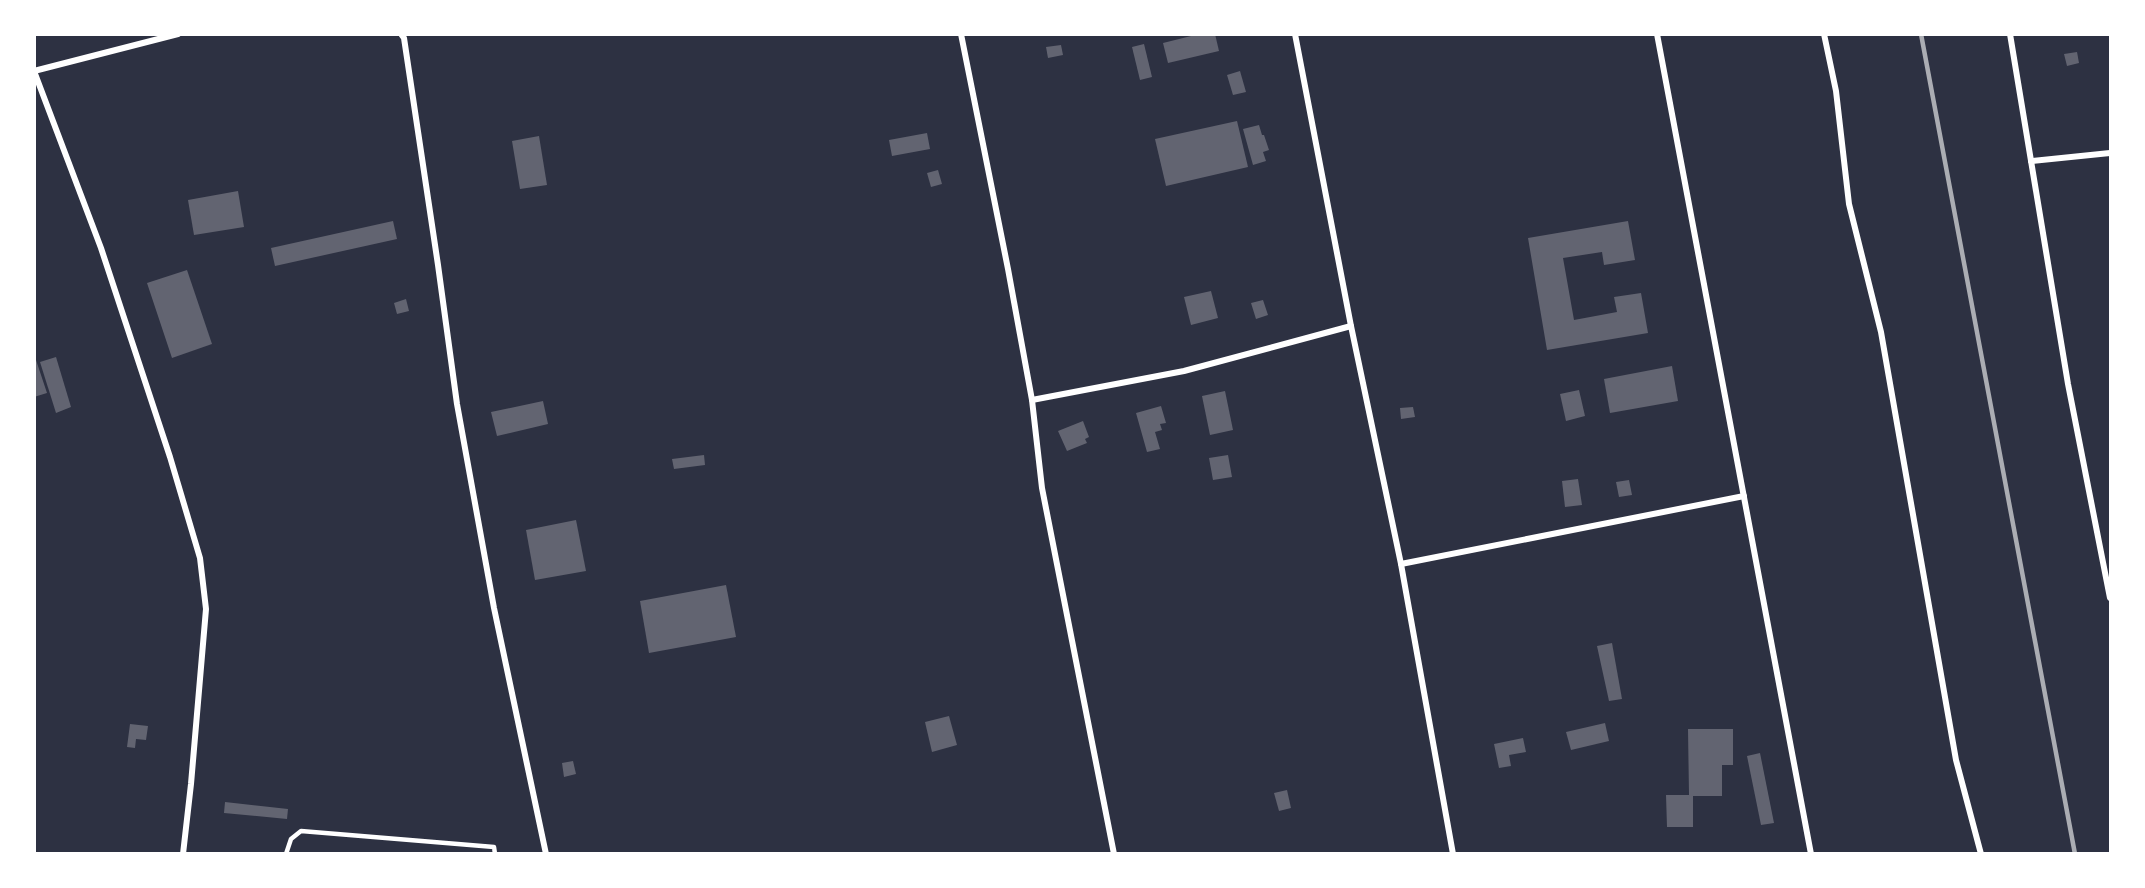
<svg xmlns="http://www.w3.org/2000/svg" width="2145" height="888" viewBox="0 0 2145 888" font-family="Montserrat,sans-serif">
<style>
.building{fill:#626471}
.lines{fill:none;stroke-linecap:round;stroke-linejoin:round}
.service{stroke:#fff;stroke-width:4.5}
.minor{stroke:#fff;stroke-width:6}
.rail{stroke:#abadb3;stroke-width:4.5}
</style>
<rect width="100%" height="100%" fill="#2d3142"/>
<!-- building -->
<g class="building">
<path d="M1199,34h16l4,17 -51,12 -5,-20z"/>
<path d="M1144,44l8,33 -12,3 -8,-33z"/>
<path d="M1061,45l2,10 -15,3 -2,-11z"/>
<path d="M2077,52l2,11 -12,3 -3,-12z"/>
<path d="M1240,71l6,21 -13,3 -6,-20z"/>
<path d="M1237,121l11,46 -82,19 -11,-47z"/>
<path d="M1259,125l3,10h2l5,15 -6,2 3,9 -13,4 -10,-36z"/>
<path d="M927,133l3,16 -38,7 -3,-16z"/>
<path d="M539,136l8,49 -27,4 -8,-48z"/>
<path d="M938,170l4,14 -11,3 -4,-14z"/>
<path d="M238,191l6,36 -50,8 -6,-35z"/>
<path d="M393,221l4,18 -122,27 -4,-18z"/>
<path d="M1628,221l7,39 -31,5 -2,-13 -39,6 11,62 43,-8 -3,-15 27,-4 7,40 -101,17 -19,-112z"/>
<path d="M187,270l25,74 -40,14 -25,-75z"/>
<path d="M1211,291l7,27 -27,7 -7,-28z"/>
<path d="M406,299l3,12 -12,3 -3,-11z"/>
<path d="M1263,300l5,15 -12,4 -5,-16z"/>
<path d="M56,357l15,50 -15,6 -16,-51z"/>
<path d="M34,360h2l11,33 -13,4z"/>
<path d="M1672,366l6,35 -68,12 -6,-34z"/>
<path d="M1579,390l6,26 -19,5 -6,-27z"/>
<path d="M1225,391l8,39 -23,5 -8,-39z"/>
<path d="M543,401l5,23 -51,12 -6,-24z"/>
<path d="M1161,406l5,17 -6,1 2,6 -7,2 5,17 -13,3 -11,-39z"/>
<path d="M1413,407l2,10 -14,2 -1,-11z"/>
<path d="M1083,421l6,16 -4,2 2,4 -20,8 -9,-20z"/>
<path d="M704,455l1,10 -31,4 -2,-10z"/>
<path d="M1228,455l4,22 -19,3 -4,-22z"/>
<path d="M1578,479l4,26 -17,2 -3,-26z"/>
<path d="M1629,480l3,15 -13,2 -3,-15z"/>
<path d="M576,520l10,51 -51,9 -9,-50z"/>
<path d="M726,585l10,52 -87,16 -9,-52z"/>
<path d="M1612,643l10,56 -13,2 -12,-55z"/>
<path d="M949,716l8,29 -25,7 -7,-30z"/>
<path d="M1605,723l4,18 -38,9 -5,-18z"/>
<path d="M130,724l18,2 -2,14 -10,-1 -1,9 -8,-1z"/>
<path d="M1688,729h45v36h-11v31h-29v31h-26l-1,-32h23z"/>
<path d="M1523,738l3,14 -17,3 2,11 -12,2 -5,-24z"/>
<path d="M1760,753l14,70 -13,2 -14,-69z"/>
<path d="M573,761l3,13 -12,3 -2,-14z"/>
<path d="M1287,790l4,18 -12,3 -5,-18z"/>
<path d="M225,802l63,7 -1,10 -63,-6z"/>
</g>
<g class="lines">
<!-- service -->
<path class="service" d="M286,854l5,-15 10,-8 193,16 1,7"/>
<!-- minor -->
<g class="minor">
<path d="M401,34l3,4 34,227 19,139 37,204 52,246"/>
<path d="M961,34l47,235 24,131 10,88 72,366"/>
<path d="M1295,34l56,292 50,238 52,290"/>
<path d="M1657,34l154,820"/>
<path d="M1824,34l12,57 13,113 32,128 75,428 25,94"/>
<path d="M2010,34l58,350 42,214"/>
<path d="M34,71l67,177 69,209 30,101 6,51 -15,175 -8,70"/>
<path d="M34,71l144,-37"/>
<path d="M2031,161l79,-8"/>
<path d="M1032,400l152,-29 167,-45"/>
<path d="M1401,564l343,-68"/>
</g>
<!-- rail -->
<path class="rail" d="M1921,34l154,820"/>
</g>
<!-- border -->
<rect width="2145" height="888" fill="none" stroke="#ffffff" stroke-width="72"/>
</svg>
